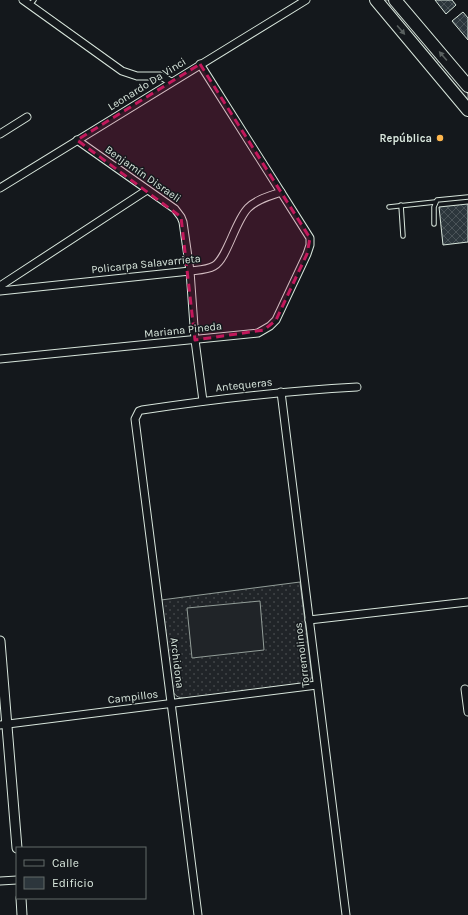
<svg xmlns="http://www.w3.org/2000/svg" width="468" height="915" viewBox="0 0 468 915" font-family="Karla,sans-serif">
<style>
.grass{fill:url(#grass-dots);stroke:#939e99}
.garden{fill:#202428;stroke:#939e99}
.building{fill:url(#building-cross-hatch);stroke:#d8e6dc}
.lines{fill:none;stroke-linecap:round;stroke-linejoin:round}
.service-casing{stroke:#d8e6dc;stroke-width:5.5}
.minor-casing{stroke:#d8e6dc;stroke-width:9}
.tertiary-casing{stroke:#d8e6dc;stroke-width:11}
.trunk-casing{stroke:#d8e6dc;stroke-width:14}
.service{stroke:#14181c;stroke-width:3.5}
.minor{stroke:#14181c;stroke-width:7}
.tertiary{stroke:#14181c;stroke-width:9}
.trunk{stroke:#14181c;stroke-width:12}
.oneway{fill:#59605f}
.marked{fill:#c2185b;fill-opacity:0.2;stroke:#c2185b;stroke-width:3;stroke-dasharray:8 5;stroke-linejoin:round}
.poi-dot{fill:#ffb74d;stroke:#14181c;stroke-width:1.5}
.labels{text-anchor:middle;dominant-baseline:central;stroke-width:3;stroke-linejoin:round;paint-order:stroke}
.street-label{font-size:11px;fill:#d8e6dc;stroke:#14181c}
.poi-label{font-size:11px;font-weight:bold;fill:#d8e6dc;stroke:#14181c;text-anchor:end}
</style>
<defs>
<pattern id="grass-dots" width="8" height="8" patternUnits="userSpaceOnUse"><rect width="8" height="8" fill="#202428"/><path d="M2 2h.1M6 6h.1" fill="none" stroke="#404447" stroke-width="1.8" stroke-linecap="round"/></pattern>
<pattern id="building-cross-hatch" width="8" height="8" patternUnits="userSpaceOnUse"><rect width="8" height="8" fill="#2c363c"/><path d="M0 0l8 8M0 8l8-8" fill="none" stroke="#4a5358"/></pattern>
</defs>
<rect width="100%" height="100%" fill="#14181c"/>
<!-- grass -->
<g class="grass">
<path d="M381,0h8l79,94v8z"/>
<path d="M300,582l12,95 -3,5 -4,2 -120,14c-7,0 -10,-2 -13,-8l-11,-90z"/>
</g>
<!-- garden -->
<path class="garden" d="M260,601l4,49 -72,8 -5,-50z"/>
<!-- building -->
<g class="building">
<path d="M435,0h17l4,5 -10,9z"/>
<path d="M463,12l5,6v22l-16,-19z"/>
<path d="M468,204v38l-25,3 -4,-38z"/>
</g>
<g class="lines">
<!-- service casing -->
<g class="service-casing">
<g id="service">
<path d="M30,5l4,-5"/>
<path d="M401,205l2,31"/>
<path d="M389,207l46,-5"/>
<path d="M434,224v-17l3,-7 31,-3"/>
</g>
</g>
<!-- minor casing -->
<g class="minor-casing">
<g id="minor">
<path d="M23,0l99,71 15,5h24l10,6"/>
<path d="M0,134l27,-17"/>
<path d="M77,140l98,69 6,8 2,5 7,49 5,69 8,61"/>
<path d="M0,188l306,-188"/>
<path d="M0,286l147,-96"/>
<path d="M0,291l190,-20c8,-1 17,-1 24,-5 13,-7 21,-45 34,-58 9,-9 22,-12 33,-16"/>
<path d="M0,359l258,-26 12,-7 6,-6 31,-66 3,-9v-7l-110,-174"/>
<path d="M281,392l65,523"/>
<path d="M309,620l159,-18"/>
<path d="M465,689l3,23"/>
<path d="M0,725l317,-40"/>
<path d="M0,881l17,-1"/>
<path d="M198,915l-63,-496 4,-8 3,-1c72,-11 143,-19 215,-23"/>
</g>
</g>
<!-- tertiary casing -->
<g class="tertiary-casing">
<g id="tertiary">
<path d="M0,641l17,207"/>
<path d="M21,898l1,17"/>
</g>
</g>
<!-- trunk casing -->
<g class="trunk-casing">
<g id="trunk">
<path d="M376,0l92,110"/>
<path d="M395,0l73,86"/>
</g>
</g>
<!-- service -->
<use href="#service" class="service"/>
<!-- minor -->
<use href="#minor" class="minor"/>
<!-- tertiary -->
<use href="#tertiary" class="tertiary"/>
<!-- trunk -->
<use href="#trunk" class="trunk"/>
</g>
<!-- one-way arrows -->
<defs><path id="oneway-solid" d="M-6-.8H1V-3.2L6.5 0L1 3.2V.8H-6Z"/></defs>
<g class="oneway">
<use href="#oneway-solid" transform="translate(401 30) rotate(49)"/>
<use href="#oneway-solid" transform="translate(443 56) rotate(-131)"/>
</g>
<!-- marked area -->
<path class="marked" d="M200,64l110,174 -3,16 -31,66 -12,10 -69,10 -14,-123 -104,-77z"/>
<!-- markers -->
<circle class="poi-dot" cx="440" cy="138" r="4"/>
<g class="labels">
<!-- street labels -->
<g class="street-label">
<text transform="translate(147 84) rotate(-32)">Leonardo Da Vinci</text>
<text transform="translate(143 174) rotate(35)">Benjamín Disraeli</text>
<text transform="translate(146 264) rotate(-6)">Policarpa Salavarrieta</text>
<text transform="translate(183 330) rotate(-6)">Mariana Pineda</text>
<text transform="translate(244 385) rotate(-6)">Antequeras</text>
<text transform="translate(302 655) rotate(-97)">Torremolinos</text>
<text transform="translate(177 663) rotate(83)">Archidona</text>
<text transform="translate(133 697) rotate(-7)">Campillos</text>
</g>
<!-- poi labels -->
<g class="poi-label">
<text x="432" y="138">República</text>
</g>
</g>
<!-- legend -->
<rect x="16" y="847" width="130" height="52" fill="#14181c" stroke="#626a69"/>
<rect x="24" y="860" width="20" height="6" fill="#14181c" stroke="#626a69"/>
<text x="52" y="867" font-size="12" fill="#d8e6dc">Calle</text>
<rect x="24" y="877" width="20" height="12" fill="#2c363c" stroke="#626a69"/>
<text x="52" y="887" font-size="12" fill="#d8e6dc">Edificio</text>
</svg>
